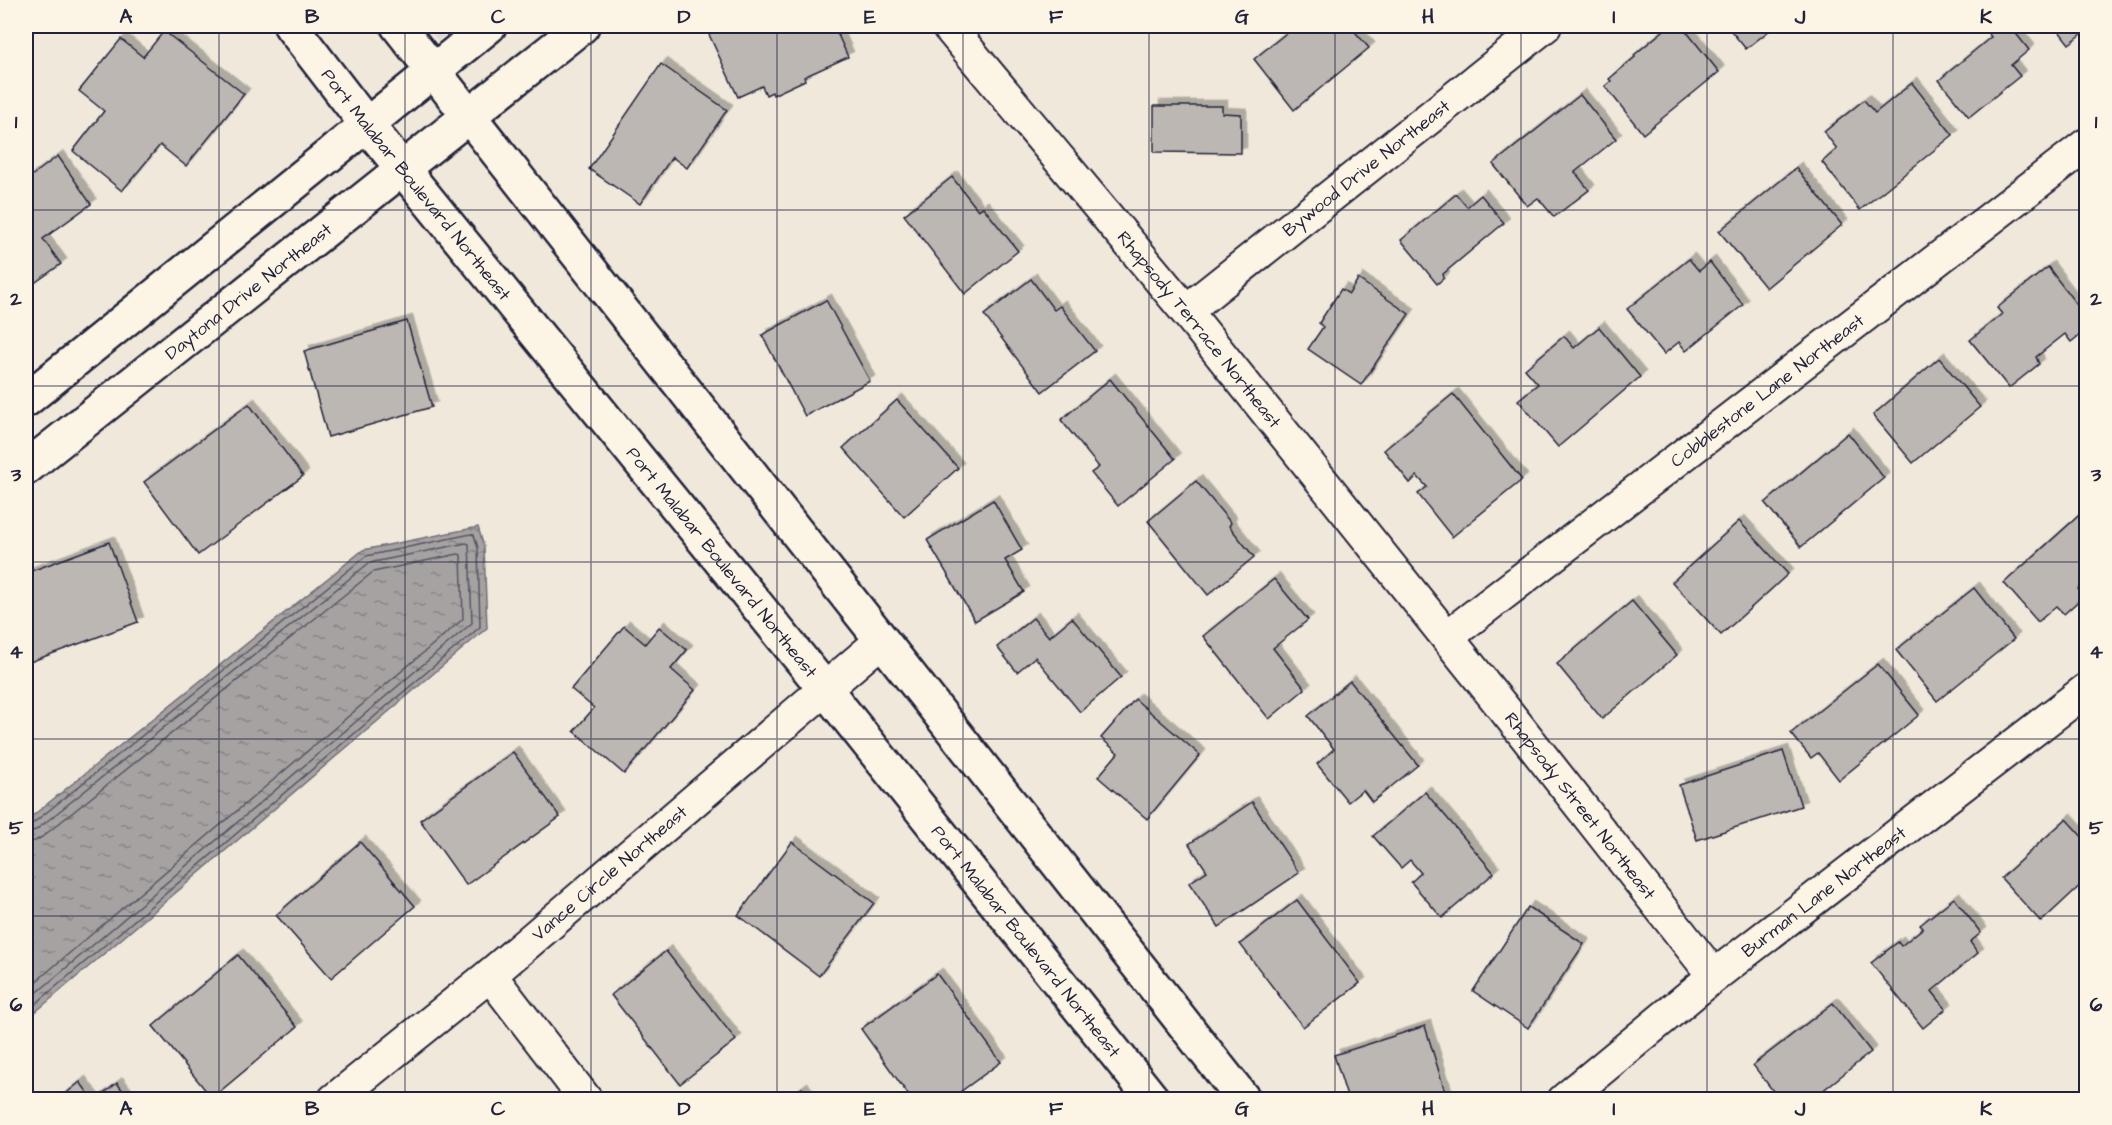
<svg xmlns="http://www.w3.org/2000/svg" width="2112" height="1125" viewBox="0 0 2112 1125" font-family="'Architects Daughter',sans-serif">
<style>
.built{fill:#e0d9cf}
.water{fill:url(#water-ripples);stroke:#716f79;stroke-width:1.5}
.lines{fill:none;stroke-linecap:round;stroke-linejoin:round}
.shore{stroke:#575564;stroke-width:1.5}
.building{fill:#bcb7b3;stroke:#22223b;stroke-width:1.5;filter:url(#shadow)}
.street-casing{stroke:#22223b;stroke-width:36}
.secondary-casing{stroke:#22223b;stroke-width:38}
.street{stroke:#fcf5e5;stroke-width:32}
.secondary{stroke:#fcf5e5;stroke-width:33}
.grid{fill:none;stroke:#22223b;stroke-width:1.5;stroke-opacity:0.55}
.labels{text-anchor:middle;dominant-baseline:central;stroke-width:4.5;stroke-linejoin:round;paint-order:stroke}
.street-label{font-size:18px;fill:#22223b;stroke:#fcf5e5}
.neatline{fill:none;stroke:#22223b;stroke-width:2}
.grid-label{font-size:20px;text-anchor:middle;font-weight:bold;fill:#22223b}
</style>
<defs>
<pattern id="water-ripples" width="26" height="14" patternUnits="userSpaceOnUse" patternTransform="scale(1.5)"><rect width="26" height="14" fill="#a6a2a2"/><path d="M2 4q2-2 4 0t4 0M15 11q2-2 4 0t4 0" fill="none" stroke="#878485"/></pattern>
<filter id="shadow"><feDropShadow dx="5.5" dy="-5.5" stdDeviation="0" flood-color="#0004"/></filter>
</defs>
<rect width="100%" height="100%" fill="#efe8db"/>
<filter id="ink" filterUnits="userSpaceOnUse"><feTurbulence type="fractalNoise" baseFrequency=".0167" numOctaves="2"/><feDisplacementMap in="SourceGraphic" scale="12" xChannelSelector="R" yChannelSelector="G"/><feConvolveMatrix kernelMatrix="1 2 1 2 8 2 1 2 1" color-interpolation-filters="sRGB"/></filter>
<g filter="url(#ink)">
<!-- built -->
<path class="built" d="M425,26h31l-18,14z"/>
<!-- water -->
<path class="water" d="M478,527l6,20 3,81 -461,392v-199l337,-271z"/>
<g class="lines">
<!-- shore -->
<g class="shore">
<path d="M26,825l6,-1 334,-268 105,-22 3,1 4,13 2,79 -454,385"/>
<path d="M26,833l10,-3 333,-267 97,-20 3,1 3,79 -446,379"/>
<path d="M26,842l9,-1 7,-4 331,-265 85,-18 3,1 2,64 -437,371"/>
</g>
</g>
<!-- building -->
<g class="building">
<path d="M705,26h129l14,31 -44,20 1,3 -32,15 -1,-3 -6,3 -4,-9 -24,11z"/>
<path d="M1295,26h55l19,22 -75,62 -40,-51z"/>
<path d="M1669,26h13l37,46 -76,62 -38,-48 6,-5 -2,-2 26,-22 -1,-2z"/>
<path d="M1727,26h48l-29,23z"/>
<path d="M1996,26h14l19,24 -18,15 9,11 -51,41 -30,-37 52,-43 -3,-4z"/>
<path d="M2055,26h31v5l-17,13z"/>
<path d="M164,31l80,63 -58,72 -26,-21 -38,46 -49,-40 31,-40 -25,-20 42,-52 22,18z"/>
<path d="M661,64l66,46 -40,58 -15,-11 -32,47 -51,-35z"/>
<path d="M1912,83l41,52 -93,75 -38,-48 15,-13 -13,-17 40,-32 11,13z"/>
<path d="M1580,95l36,44 -41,33 14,18 -35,27 -16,-19 -11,8 -34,-42z"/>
<path d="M1154,106h68v7l19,1v39l-87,-1z"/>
<path d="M58,156l33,48 -48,35 18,25 -35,25v-109z"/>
<path d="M1796,168l46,57 -76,63 -47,-57z"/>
<path d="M952,177l26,33 5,-3 35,44 -53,43 -61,-79z"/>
<path d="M1456,194l11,13 14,-12 23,28 -61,51 1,4 -7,6 -36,-44z"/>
<path d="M1689,259l10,12 11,-9 33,43 -57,46 -7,-9 -15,12 -37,-45z"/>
<path d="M2048,267l38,50v13l-15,12 -6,-8 -29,23 3,7 -30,24 -39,-48 32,-26 -5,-6z"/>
<path d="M1031,279l23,31 6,-4 35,45 -53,41 -58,-77z"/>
<path d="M1358,279l51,35 -48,71 -53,-36 15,-22 -4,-4 22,-34 8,5z"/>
<path d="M826,300l44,81 -65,35 -43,-81z"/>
<path d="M407,321l25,86 -104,30 -24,-86z"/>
<path d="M1599,327l41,50 -82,70 -40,-47 20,-16 -13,-15 39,-33 10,12z"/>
<path d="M1939,358l41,49 -67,56 -40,-48z"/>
<path d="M1110,379l65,80 -57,47 -27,-33 8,-6 -38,-47z"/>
<path d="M1453,394l69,86 -70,57 -34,-43 9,-7 -10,-11 -7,7 -26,-33z"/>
<path d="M897,400l61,68 -54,49 -61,-69z"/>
<path d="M249,404l54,72 -105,79 -54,-73z"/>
<path d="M1848,433l36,45 -83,69 -36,-44z"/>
<path d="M1196,481l35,42 -2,3 25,31 -46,38 -60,-74z"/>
<path d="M993,500l29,50 -17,10 19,32 -49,29 -48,-81z"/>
<path d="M2086,509v72l-8,8 6,7 -20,18 -8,-8 -18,16 -34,-39z"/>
<path d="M1739,521l49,53 -67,61 -49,-53z"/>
<path d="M109,542l29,80 -111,41 -1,-5v-85z"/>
<path d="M1274,579l34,41 -35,28 32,41 -36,30 -66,-83z"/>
<path d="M1974,588l40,51 -77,62 -41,-51z"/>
<path d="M1632,601l45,54 -75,64 -45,-55z"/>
<path d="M1033,618l16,19 23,-19 49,59 -41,35 -45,-55 -18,15 -20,-25z"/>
<path d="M624,626l21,18 14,-17 28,23 -16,19 24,21 -71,84 -50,-43 20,-23 -23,-19z"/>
<path d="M1878,664l41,51 -80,65 -21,-27 -7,5 -20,-25z"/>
<path d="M1350,681l68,84 -46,37 -9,-12 -15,12 -31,-38 17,-15 -26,-33z"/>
<path d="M1135,699l65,56 -53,64 -49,-42 20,-24 -17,-15z"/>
<path d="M1783,751l18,55 -104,34 -18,-55z"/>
<path d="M513,752l47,65 -94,68 -46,-65z"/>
<path d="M1425,792l69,81 -52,45 -31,-36 10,-9 -11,-13 -9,8 -28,-32z"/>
<path d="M1252,802l47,71 -80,54 -30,-44 18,-12 -18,-27z"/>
<path d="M2066,819l20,22v39l-45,42 -40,-44z"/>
<path d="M360,842l55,64 -84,72 -55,-63z"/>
<path d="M792,842l82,61 -55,73 -81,-61z"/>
<path d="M1954,898l27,35 -11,9 8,11 -46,38 14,18 -23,19 -52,-65 27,-21 3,4 22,-18 -3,-3z"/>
<path d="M1297,900l63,83 -57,44 -63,-83z"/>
<path d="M1528,907l56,37 -56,84 -55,-37z"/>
<path d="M666,951l70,89 -56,44 -69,-89z"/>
<path d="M238,955l59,72 -85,71 -59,-72z"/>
<path d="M937,974l64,88 -52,38h-37l-51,-71z"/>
<path d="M1833,1003l38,49 -60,48h-31l-27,-35z"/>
<path d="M1425,1026l22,72 -99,2 -14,-45z"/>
<path d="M80,1082l13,18h-35z"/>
<path d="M117,1083l13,17h-34z"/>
<path d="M802,1088l8,12h-24z"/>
</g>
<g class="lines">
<!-- street casing -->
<g class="street-casing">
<g id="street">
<path id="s1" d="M948,26l238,285 331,414 197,251"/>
<path id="s2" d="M1186,311l359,-285"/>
<path id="s3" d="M1447,637l639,-492"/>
<path d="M490,975l96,125"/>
<path id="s4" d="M334,1100l156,-125 391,-334"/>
<path id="s5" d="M1564,1100l150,-124 372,-286"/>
</g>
</g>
<!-- secondary casing -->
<g class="secondary-casing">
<g id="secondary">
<path id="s6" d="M291,26l76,99 458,564 328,411"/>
<path d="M398,26l846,1074"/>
<path d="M26,400l463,-374"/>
<path id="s7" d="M26,468l556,-442"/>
</g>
</g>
<!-- street -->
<use href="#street" class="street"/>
<!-- secondary -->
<use href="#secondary" class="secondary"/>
</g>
</g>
<!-- grid -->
<path class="grid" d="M219,26v1074M405,26v1074M591,26v1074M777,26v1074M963,26v1074M1149,26v1074M1335,26v1074M1521,26v1074M1707,26v1074M1893,26v1074M26,210h2060M26,386h2060M26,562h2060M26,739h2060M26,916h2060"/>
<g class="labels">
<!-- street labels -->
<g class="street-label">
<text stroke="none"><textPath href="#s2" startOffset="230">Bywood Drive Northeast</textPath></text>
<text stroke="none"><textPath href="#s6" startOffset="202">Port Malabar Boulevard Northeast</textPath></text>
<text stroke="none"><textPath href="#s7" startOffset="284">Daytona Drive Northeast</textPath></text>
<text stroke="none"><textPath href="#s1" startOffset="394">Rhapsody Terrace Northeast</textPath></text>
<text stroke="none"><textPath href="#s3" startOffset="404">Cobblestone Lane Northeast</textPath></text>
<text stroke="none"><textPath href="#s6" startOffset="688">Port Malabar Boulevard Northeast</textPath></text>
<text stroke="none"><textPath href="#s1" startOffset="1004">Rhapsody Street Northeast</textPath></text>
<text stroke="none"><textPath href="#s4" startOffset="357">Vance Circle Northeast</textPath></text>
<text stroke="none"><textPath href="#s5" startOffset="333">Burman Lane Northeast</textPath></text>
<text stroke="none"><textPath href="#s6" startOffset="1174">Port Malabar Boulevard Northeast</textPath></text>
</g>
</g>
<!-- margin -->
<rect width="2112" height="1125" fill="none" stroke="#fcf5e5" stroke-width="66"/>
<rect x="33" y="33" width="2046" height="1059" class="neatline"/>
<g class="grid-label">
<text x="126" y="23">A</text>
<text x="312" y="23">B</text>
<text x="498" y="23">C</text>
<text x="684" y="23">D</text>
<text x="870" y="23">E</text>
<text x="1056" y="23">F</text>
<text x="1242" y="23">G</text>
<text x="1428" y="23">H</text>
<text x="1614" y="23">I</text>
<text x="1800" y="23">J</text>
<text x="1986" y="23">K</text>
<text x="16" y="128">1</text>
<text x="2096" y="128">1</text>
<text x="16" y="305">2</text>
<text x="2096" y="305">2</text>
<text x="16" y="481">3</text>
<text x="2096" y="481">3</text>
<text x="16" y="658">4</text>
<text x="2096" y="658">4</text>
<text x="16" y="834">5</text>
<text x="2096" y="834">5</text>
<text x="16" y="1011">6</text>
<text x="2096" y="1011">6</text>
<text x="126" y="1115">A</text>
<text x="312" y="1115">B</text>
<text x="498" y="1115">C</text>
<text x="684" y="1115">D</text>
<text x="870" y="1115">E</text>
<text x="1056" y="1115">F</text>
<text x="1242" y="1115">G</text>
<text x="1428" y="1115">H</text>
<text x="1614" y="1115">I</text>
<text x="1800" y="1115">J</text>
<text x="1986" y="1115">K</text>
</g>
</svg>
